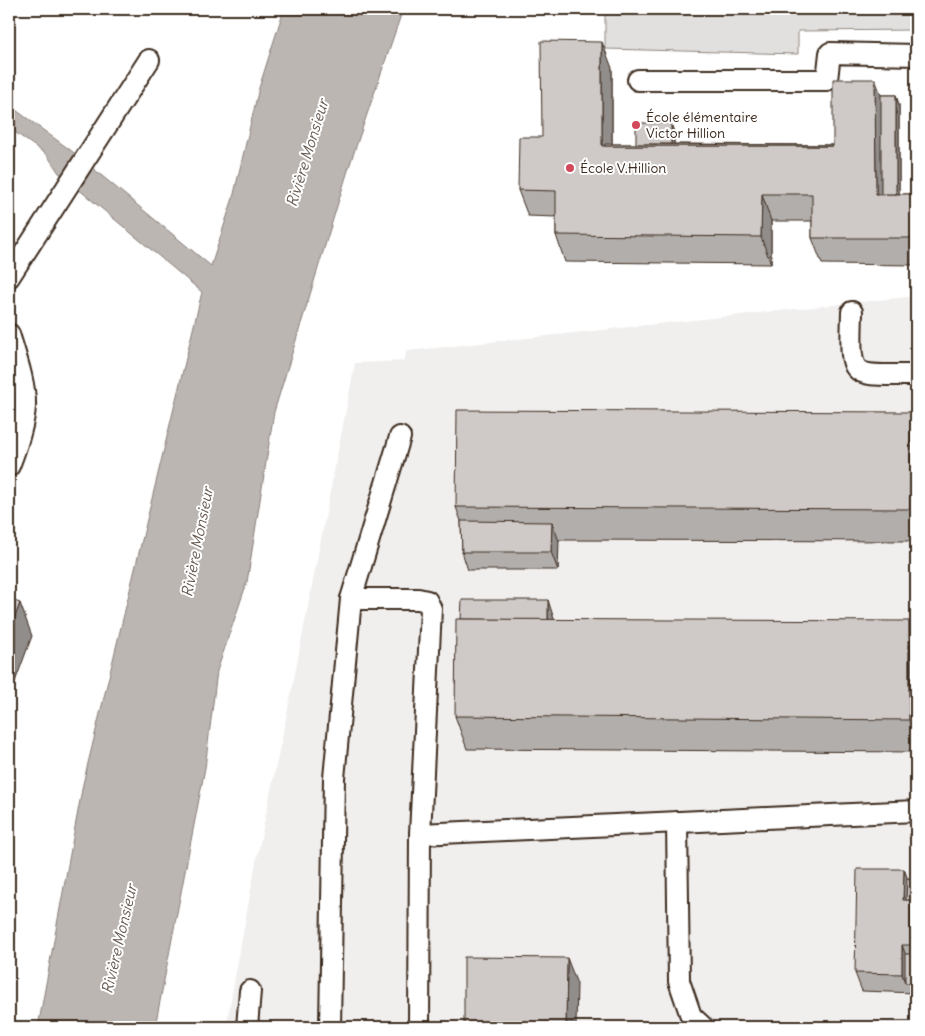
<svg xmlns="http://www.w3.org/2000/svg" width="925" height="1036" viewBox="0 0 925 1036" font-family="Delius,sans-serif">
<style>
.built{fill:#f1efee}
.green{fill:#e2e0de;stroke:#8e857e}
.water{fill:#bcb6b3;stroke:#887e77}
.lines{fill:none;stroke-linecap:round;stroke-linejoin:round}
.service-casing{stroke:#3b2a1e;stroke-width:24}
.service{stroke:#fff;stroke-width:20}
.wall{fill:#b2aeab;stroke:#3b2a1e}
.shaded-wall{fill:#918d8b;stroke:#3b2a1e}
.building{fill:#cfcac7;stroke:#3b2a1e}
.poi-dot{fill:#d1495b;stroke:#fff;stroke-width:2}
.labels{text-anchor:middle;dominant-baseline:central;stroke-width:4;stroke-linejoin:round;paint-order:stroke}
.poi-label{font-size:14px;fill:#3b2a1e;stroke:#fff;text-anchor:start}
.water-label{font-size:15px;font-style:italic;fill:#685b52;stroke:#fff}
</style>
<rect width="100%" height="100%" fill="#fff"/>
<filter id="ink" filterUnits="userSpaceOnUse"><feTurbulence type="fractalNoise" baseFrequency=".02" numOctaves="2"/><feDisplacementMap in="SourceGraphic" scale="10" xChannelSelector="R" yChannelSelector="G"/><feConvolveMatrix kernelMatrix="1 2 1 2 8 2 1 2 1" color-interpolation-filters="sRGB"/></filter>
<g filter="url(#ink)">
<!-- built -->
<path class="built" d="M916,296v731h-690l30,-165 36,-173 63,-326 48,-2 4,-10z"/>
<!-- green -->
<path class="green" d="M605,9h311v21l-118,1v23l-193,-5z"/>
<!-- water -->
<path class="water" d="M284,9h119l-54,158 -75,245 -27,170 -30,89 -12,97 -50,259h-117l45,-243 119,-492 -143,-119 -12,-18 -38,-27v-23l64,47 138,114 22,-68 26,-110z"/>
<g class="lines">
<!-- service casing -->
<g class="service-casing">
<g id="service">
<path d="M638,80h189l3,-27 86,2"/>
<path d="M9,277l140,-217"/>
<path d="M852,312c-2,69 -4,63 64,63"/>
<path d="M9,334c6,20 17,51 16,72 -1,20 -9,42 -16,60"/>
<path d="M400,437l-49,162h67l9,2 4,8 -11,225 496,-23"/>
<path d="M677,822l2,159 12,35 12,11"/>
<path d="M247,1027l3,-36"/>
<path d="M330,1027l4,-249 17,-179"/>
<path d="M419,1027l1,-193"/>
</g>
</g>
<!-- service -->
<use href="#service" class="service"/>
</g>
<!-- wall -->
<g class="wall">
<path d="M612,68v76h24l38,-12v12l159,1 48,-50h15l3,10v89h17v71l-94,-1 -10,-26v-17h-41v43l-206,-2 -9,-27v-18l-28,-1 -10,-26 24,-53z"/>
<path d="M916,427v114l-358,-1v30h-90l-6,-18 -1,-31 -5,-14z"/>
<path d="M909,621l7,20v111l-449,-3 -12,-33z"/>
<path d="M904,869l3,9 9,2v113l-54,-2 -7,-18z"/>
</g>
<!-- shaded-wall -->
<g class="shaded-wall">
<path d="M602,42l10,26v86l-10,-8z"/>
<path d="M875,79l10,26v102l-9,-13z"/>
<path d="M896,95l3,10v103l-3,-10z"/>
<path d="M671,123l3,9v22h-3z"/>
<path d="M762,194l9,27v43l-10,-27z"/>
<path d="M911,412l5,15v99l-6,-17z"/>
<path d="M552,522l7,19 -1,29 -7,-18z"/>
<path d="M548,600l6,19v33l-6,-19z"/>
<path d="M20,603l12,33 -23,62v-65z"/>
<path d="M909,621l7,20v100l-7,-21z"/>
<path d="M904,869l7,19 -1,30 -7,-18z"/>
<path d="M916,879v112l-3,-8 1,-29 -3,-9v-45z"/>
<path d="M902,945l7,19 -4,19 -3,-9z"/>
<path d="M567,958l10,26 -1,43h-10z"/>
</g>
<!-- building -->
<g class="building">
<path d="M541,41l61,1v104h231v-67h42l1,115h40v44h-104v-44h-50l-1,43 -205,-2v-44l-38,-1 1,-53h23z"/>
<rect x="881" y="95" width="15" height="99"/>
<rect x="636" y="123" width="35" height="21"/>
<path d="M605,144l228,1v1h-228z"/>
<path d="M457,410l454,2 -1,97 -454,-2z"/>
<path d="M461,521l91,1 -1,30h-89z"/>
<path d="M9,599l11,4 -11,30z"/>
<path d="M462,600h86v20l-87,-1z"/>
<path d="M456,619l453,2v99l-454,-4z"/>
<path d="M857,869h47l-1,31h8v45h-9v29l-47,-1z"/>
<path d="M907,878l9,1 -2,30 -3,-9h-5z"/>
<path d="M905,954h9l-1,29h-8z"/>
<path d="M464,957l103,1 -1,69h-102z"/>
</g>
</g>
<!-- markers -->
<g class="poi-dot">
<circle cx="636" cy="125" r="5"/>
<circle cx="570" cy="168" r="5"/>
</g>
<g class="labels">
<!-- poi labels -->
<g class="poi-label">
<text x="646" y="117">École élémentaire<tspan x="646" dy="16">Victor Hillion</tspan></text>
<text x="580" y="168">École V.Hillion</text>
</g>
<!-- water labels -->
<g class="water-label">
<text transform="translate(307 153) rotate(-73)">Rivière Monsieur</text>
<text transform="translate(197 542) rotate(-79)">Rivière Monsieur</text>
<text transform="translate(119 939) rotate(-77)">Rivière Monsieur</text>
</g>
</g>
<!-- margin -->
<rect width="925" height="1036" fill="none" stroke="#fff" stroke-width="30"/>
<rect x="15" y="15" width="895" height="1006" fill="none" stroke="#3b2a1e" stroke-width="2" filter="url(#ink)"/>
</svg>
